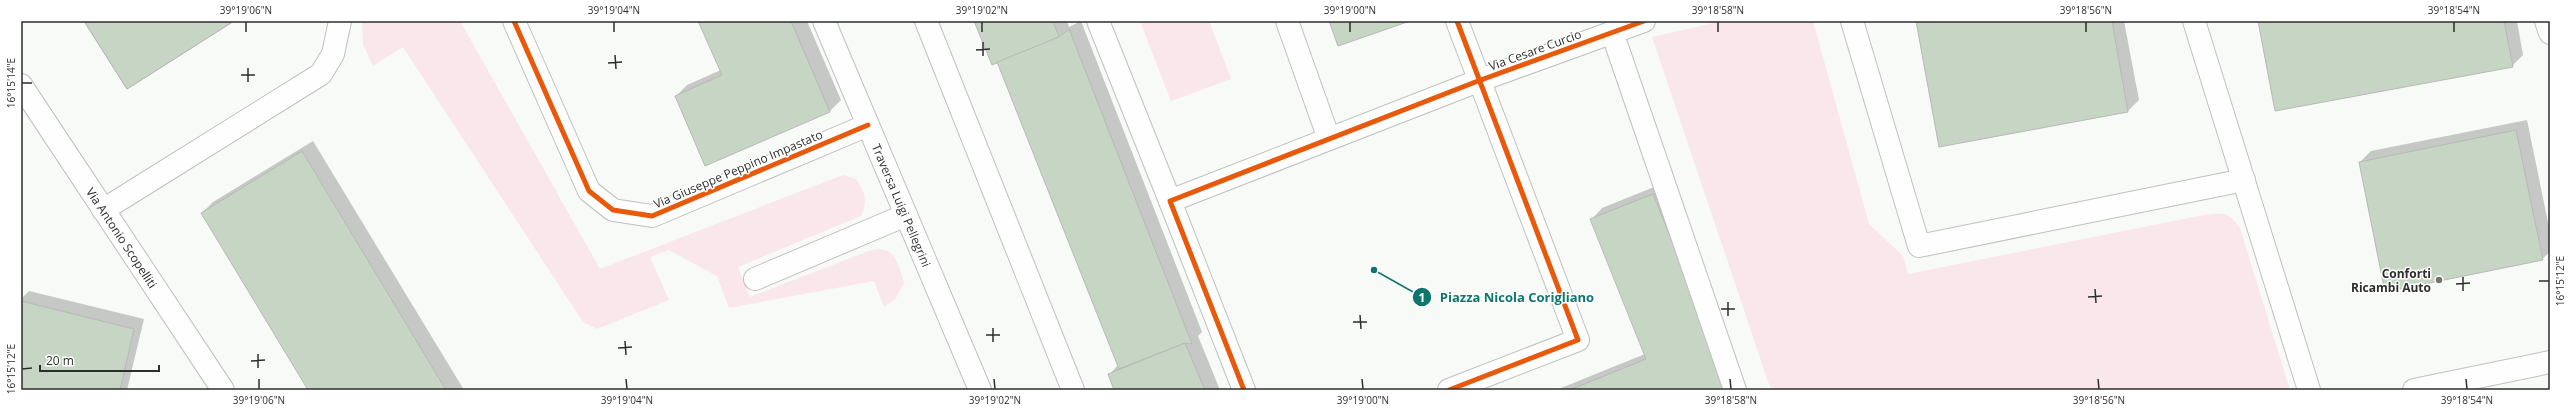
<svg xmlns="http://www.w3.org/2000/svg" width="2571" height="411" viewBox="0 0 2571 411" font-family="'Open Sans',sans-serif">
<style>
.green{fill:#f9e7ec}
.shadow{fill:#0003}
.building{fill:#c7d5c4;stroke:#b7b9b6}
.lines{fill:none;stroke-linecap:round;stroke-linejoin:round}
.minor-casing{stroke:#bfc1be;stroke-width:24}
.minor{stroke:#fefefe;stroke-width:22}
.cycleway-casing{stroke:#fff;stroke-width:8}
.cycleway{stroke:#e8590c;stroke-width:5}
.ticks{fill:none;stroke:#2d2e2c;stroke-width:1.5}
.poi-dot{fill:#747573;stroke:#fff;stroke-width:1.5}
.labels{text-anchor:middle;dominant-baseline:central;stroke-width:3;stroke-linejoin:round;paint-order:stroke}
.street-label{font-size:12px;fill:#2d2e2c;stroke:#fff}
.poi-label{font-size:12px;font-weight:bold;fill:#2d2e2c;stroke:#fff;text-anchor:end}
.leader{fill:none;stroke:#0f766e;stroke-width:1.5}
.callout-dot{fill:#0f766e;stroke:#fff;stroke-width:1.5}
.mark-label{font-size:12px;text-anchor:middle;font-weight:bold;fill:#fff}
.callout-label{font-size:13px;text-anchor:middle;font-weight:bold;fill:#0f766e;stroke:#fff;stroke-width:3;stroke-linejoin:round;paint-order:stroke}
.neatline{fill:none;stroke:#2d2e2c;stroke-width:1.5}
.ticks-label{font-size:10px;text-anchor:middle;fill:#2d2e2c}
</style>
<rect width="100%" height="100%" fill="#f7faf6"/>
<!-- green -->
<g class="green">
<path d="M362,21h98l140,248 243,-94 13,4c9,13 12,22 5,37l-123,51 12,30 116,-45c29,-10 31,9 38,31l-8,15 -12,9 -10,-26 -145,27 -12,-32 -48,-26 -19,7 19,43 -72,29 -14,-7 -180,-275 -30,19 -10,-22z"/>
<path d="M1140,21h69l22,58 -60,22z"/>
<path d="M1722,21h91l56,203 34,32 5,18 296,-59c19,-3 25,-3 36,13l50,162h-519l-119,-353z"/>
</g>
<!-- shadow -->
<g class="shadow">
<path d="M699,21h108l34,79 -11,11 -124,54 -30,-69 11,-11 34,-15z"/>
<path d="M975,21h92l2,6 12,-6 121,311 -4,4 22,54h-105l-6,-15 9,-10 -120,-304z"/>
<path d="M1917,21h207l15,79 -11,11 -188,35z"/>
<path d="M2259,21h258l6,34 -11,11z"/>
<path d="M2527,120l23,112v20l-8,7 -182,-97 11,-11z"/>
<path d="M313,141l151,249h-155l-107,-177 11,-11z"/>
<path d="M1664,183l83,207h-191l89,-36 -53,-135 10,-11z"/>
<path d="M29,291l115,28 -17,71h-106v-91z"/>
</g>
<!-- building -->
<g class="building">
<path d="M84,21h150l-107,68z"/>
<path d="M84,21h150l-107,68z"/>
<path d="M698,21h93l39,91 -125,54 -30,-70 47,-21z"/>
<path d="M974,21h79l6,16 -67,28z"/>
<path d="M1329,21h81l-72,25z"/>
<path d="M1916,21h196l16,91 -189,35z"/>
<path d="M2258,21h246l9,46 -238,44z"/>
<path d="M1069,29l123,315 -7,-1 -66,26 -122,-307 62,-25z"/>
<path d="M2516,130l27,130 -158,32 -26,-130z"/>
<path d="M302,151l144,239h-138l-107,-177z"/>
<path d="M1653,194l79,196h-162l76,-31 -56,-140z"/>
<path d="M21,301l113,28 -14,61h-99z"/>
<path d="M1185,343l20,47h-91l-6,-16z"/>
</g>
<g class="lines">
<!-- minor casing -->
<g class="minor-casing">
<g id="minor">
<path d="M514,21l75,170 24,19 39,6 216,-91"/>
<path id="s1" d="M824,21l156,369"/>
<path d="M926,21l147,369"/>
<path d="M1098,21l72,180"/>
<path d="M1287,21l42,118"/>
<path d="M1852,21l67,225 325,-66"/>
<path d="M2194,21l115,369"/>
<path d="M2546,21l4,12"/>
<path d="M1612,32l123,358"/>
<path id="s2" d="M21,85l202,305"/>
<path d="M103,210l218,-136 12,-20 7,-33"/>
<path d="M755,279l151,-64"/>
<path d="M1244,390l-74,-189 308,-120 166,-60"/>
<path d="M1449,390l129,-50 -121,-319"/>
<path d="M2414,390l136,-28"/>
</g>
</g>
<!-- minor -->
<use href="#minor" class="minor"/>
<!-- cycleway casing -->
<g class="cycleway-casing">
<g id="cycleway">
<path d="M514,21l75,170 24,19 39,6 216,-91"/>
<path d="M1244,390l-74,-189 308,-120 166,-60"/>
<path d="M1449,390l129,-50 -121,-319"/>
</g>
</g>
<!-- cycleway -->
<use href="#cycleway" class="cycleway"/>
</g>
<!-- ticks -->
<path class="ticks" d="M246,22v10M614,22v10M982,22v10M1350,22v10M1718,22v10M2086,22v10M2454,22v10M983,42v14M976,50l14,-1M615,55l1,14M608,63l14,-1M248,68v14M241,75h14M22,83h10M2463,277v14M2539,281h10M2456,284l14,-1M2095,289l1,14M2088,297l14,-1M1728,302v14M1721,309h14M1360,315l1,14M1353,322h14M993,328v14M986,335h14M625,341l1,14M618,348l14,-1M258,354v14M251,361l14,-1M22,369l10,-1M259,379v10M626,379l1,10M994,379l1,10M1362,379l1,10M1730,379l1,10M2098,379l1,10M2466,379l1,10"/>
<!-- markers -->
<circle class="poi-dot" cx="2439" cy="280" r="4"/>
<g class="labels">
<!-- street labels -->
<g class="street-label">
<text transform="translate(1535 50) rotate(-20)">Via Cesare Curcio</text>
<text transform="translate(738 169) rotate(-23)">Via Giuseppe Peppino Impastato</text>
<text stroke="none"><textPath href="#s1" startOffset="200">Traversa Luigi Pellegrini</textPath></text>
<text stroke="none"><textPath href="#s2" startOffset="183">Via Antonio Scopelliti</textPath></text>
</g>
<!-- poi labels -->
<g class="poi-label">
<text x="2431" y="273">Conforti<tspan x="2431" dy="14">Ricambi Auto</tspan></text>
</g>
</g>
<!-- callouts -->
<path class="leader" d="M1374 270L1422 297"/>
<g class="callout-dot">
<circle cx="1374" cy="270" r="4"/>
<circle cx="1422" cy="297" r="10"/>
</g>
<g class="mark-label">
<text x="1422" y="302">1</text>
</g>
<g class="callout-label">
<text x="1517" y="302">Piazza Nicola Corigliano</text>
</g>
<!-- border -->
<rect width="2571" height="411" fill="none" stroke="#ffffff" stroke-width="44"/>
<!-- scale -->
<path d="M40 365v6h119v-6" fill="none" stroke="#2d2e2c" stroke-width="2"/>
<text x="46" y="365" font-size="12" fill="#2d2e2c" stroke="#ffffff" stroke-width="3" paint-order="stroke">20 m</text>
<rect x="22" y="22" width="2527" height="367" class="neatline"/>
<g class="ticks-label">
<text x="246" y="14">39°19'06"N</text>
<text x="614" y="14">39°19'04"N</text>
<text x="982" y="14">39°19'02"N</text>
<text x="1350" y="14">39°19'00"N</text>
<text x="1718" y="14">39°18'58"N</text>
<text x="2086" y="14">39°18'56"N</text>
<text x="2454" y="14">39°18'54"N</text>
<text transform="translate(11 83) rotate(-90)" y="4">16°15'14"E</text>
<text transform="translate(2560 281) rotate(-90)" y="4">16°15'12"E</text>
<text transform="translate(11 369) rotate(-90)" y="4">16°15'12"E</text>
<text x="259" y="404">39°19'06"N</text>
<text x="627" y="404">39°19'04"N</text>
<text x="995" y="404">39°19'02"N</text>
<text x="1363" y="404">39°19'00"N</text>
<text x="1731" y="404">39°18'58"N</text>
<text x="2099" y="404">39°18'56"N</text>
<text x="2467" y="404">39°18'54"N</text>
</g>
</svg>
